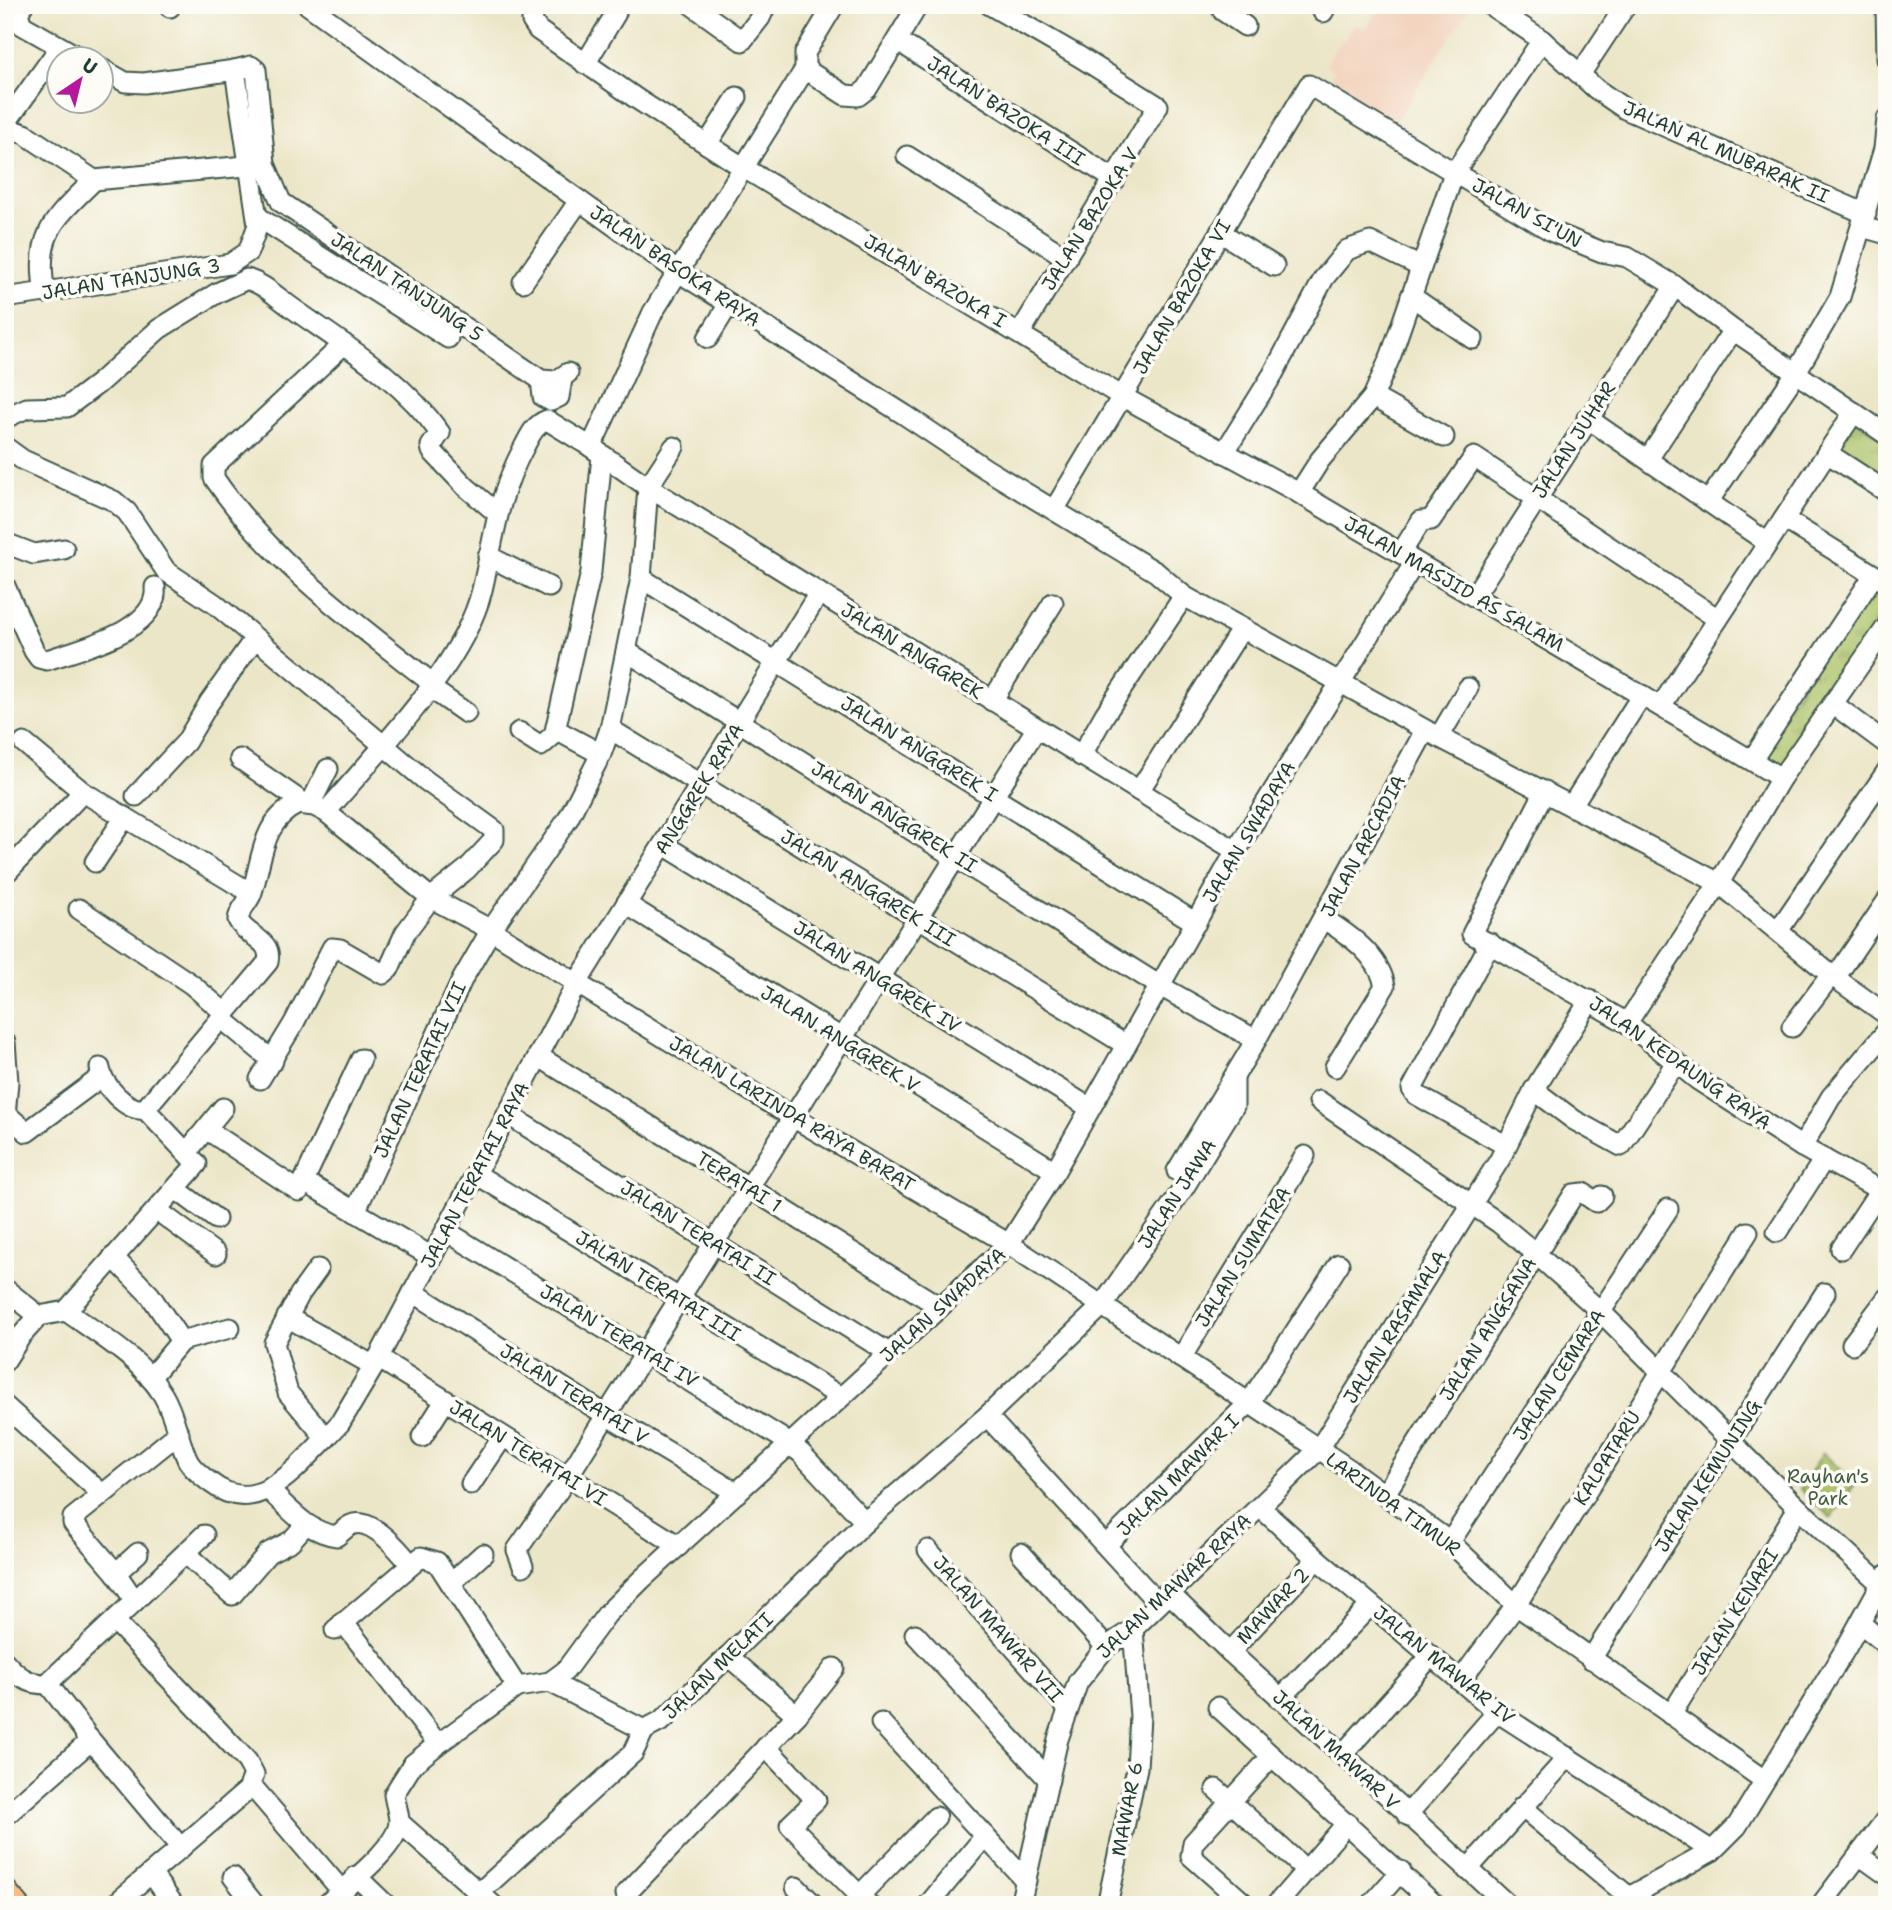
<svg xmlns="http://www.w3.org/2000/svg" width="1892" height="1910" viewBox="0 0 1892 1910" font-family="'Shantell Sans',sans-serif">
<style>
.built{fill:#f3d4bf}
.park{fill:url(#park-tufts);stroke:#66804e;stroke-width:2}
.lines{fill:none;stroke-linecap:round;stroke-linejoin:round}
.minor-casing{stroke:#3e564a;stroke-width:23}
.major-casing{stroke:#3e564a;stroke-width:28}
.minor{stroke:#fff;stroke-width:19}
.major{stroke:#f6be87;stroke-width:24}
.labels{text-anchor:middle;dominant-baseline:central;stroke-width:7;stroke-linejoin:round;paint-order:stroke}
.street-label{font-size:19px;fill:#1f3d34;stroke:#fdfcf7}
.park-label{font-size:19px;fill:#425e41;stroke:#fdfcf7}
</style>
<defs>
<pattern id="park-tufts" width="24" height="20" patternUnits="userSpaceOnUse" patternTransform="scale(1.75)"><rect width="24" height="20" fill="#acc267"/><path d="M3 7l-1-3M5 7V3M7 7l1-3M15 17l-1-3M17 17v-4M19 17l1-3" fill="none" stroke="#8b9f56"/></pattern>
</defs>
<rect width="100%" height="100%" fill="#fdfcf7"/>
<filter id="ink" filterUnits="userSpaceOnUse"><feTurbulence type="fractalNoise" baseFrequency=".0143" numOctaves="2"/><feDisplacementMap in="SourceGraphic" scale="14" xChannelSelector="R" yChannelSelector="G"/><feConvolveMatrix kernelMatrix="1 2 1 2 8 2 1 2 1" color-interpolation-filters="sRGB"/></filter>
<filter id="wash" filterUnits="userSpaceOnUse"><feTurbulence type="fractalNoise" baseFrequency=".00686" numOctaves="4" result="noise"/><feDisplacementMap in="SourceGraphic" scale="28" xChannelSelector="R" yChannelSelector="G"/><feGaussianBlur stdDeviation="1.57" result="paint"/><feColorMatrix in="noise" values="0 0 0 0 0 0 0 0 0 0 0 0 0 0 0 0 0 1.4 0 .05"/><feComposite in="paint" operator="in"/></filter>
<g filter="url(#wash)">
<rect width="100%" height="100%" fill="#ece6c8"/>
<!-- built -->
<path class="built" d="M1381,5h90l-83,127 -65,-42 12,-19 -10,-7 16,-23 2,1 12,-18 10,6z"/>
<!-- park -->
<g class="park">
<path d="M1850,418l37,23v47l-57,-40z"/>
<path d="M1874,575l13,8v43l-106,152 -29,-18z"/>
<path d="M1823,1453l32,31 -24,34 -31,-29z"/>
</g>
</g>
<g filter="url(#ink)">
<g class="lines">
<!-- minor casing -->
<g class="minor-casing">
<g id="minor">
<path d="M23,5l-5,9 4,11 62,35"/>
<path d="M168,5l2,2"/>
<path d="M308,5l369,266 228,144 81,54 170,103 28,24 249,138 286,149 62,-105 106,-152"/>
<path d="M535,5l-3,16 6,9 99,69 107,69 379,229 176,96 482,285"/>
<path d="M692,5l50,36 18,-23 6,-13"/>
<path d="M990,5l90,52 78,49 -138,227"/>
<path d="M1490,5l52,35 54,49 29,20 241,105"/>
<path d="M1886,5l1,54"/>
<path d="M1223,11l22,15"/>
<path d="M1323,12l4,-7"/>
<path d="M898,41l217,139"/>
<path d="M585,64l31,-51"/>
<path d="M805,69l40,26 13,1 9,-7 51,-84"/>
<path d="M235,70l16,-4 5,4 9,94 16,38 260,178 15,1 12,-8"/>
<path d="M1581,73l45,-68"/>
<path d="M5,124l55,-77"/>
<path d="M5,128l20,6 69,46 163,-15"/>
<path d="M707,144l30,-47"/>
<path d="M907,156l160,102"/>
<path d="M258,217l190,121"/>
<path d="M1862,227l25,7"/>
<path d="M1220,232l54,34"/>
<path d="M523,282l56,-81"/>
<path d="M45,293c-11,-60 10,-74 49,-113"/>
<path d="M1411,296l62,43"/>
<path d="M5,298l225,-34 18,-12 10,-27 -23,-155 -91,13 -19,-1 -23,-13"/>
<path d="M708,338l21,-34"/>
<path d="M344,344l-130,122v12c57,84 139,143 218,205"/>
<path d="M541,380l2,17 8,4 8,-4 3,-18"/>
<path d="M1373,397l71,40"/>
<path d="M5,418l22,-10 40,-1 32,-24 60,-54 58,-36 30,-14c18,6 26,15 41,26 53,38 113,73 152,128l-9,13 1,5 34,36 31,26"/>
<path d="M1587,418l181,125"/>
<path d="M5,447l18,13 91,41 13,11 39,59 49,33 210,176 69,50v10l-27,29 -36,29 -26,35 -16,36 -6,5 -43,-25 -8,-1 -38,75 -34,56"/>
<path d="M591,447l57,40 588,364"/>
<path d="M1224,453l49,-79 51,-96 23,-28 23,-8 51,25"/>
<path d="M1827,453l60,39"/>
<path d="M1648,459l85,-129"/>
<path d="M1299,493l21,-33 53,-63 18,-42 63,-182 88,-133"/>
<path d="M1708,502l84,-123 48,-82 44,-148 3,-30"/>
<path d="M1054,510l255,-425 244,147 49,20 25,5 48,29 58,44 154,105"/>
<path d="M1784,519l103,64"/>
<path d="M5,543l29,11 30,-5"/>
<path d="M1401,553l20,-32 10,-1 43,-63 244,162"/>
<path d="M488,556l61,31"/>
<path d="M641,578l555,345"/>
<path d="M5,586l29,65 5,7 8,2c31,-11 113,-29 108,-73"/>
<path d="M1474,596l201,-310"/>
<path d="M626,651l534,335 96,54 -79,131"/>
<path d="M429,687l37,26"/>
<path d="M992,701l61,-98"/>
<path d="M1833,704l54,40"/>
<path d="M1661,706l193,-294"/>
<path d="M610,729l516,316"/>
<path d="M555,731l36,-159 11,-117"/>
<path d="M519,732l22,14 17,-15 43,23"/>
<path d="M1439,737l29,-49"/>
<path d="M24,743l59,49 168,101"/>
<path d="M1081,756l24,-42 79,-118"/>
<path d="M240,759l65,45"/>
<path d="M1752,760l122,-185"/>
<path d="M1139,791l103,-163"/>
<path d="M1545,791l-73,143 155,89 71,57 104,67 85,47"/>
<path d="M136,796l50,-54 23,-39 46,-65"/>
<path d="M310,805l18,-36"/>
<path d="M1572,805l70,-110"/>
<path d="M326,812l105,86 60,32 300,186 218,128 343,227 98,71 66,63 248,175"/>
<path d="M664,845l426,263"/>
<path d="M95,862l30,-45"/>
<path d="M5,874l78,-82"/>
<path d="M626,904l429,267"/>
<path d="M79,909l112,75 34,29"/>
<path d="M1324,919c25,16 55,36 61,67l-50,81"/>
<path d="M1778,931l109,-160"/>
<path d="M1490,943l-78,146 3,5 90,51"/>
<path d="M1835,978l52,-77"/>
<path d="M221,1018l52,43"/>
<path d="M1627,1023l92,-140 112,92 56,40"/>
<path d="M1792,1027l39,-52"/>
<path d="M1256,1040l165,-302"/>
<path d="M5,1042l3,40 -3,34"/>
<path d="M538,1056l402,251"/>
<path d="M100,1068c2,17 27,44 45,41"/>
<path d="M1534,1090l40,30 47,26 54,-82"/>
<path d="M1319,1101l180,122 36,30 65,58 198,197 83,76"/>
<path d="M6,1114l21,18 74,-55"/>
<path d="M507,1114l382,239"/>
<path d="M206,1129l93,62 62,-132"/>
<path d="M1802,1147l29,-50 56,-66"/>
<path d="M187,1152l36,-44"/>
<path d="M476,1174l365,223"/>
<path d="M305,1182l127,75"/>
<path d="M177,1190l39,29"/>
<path d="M158,1211l58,43"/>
<path d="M355,1212l107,-232 29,-50 77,-111 33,-65 9,-25 31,-151 7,-91 26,-40"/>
<path d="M446,1231l334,206 21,16 64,69"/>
<path d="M1777,1232l47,-73"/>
<path d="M1841,1249l39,-59"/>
<path d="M113,1257l37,38 31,46"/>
<path d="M318,1269l-18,25 -26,49 14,50 38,45 14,-15 34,-57 203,-383 242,-390"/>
<path d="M5,1289l34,27"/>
<path d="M413,1292l193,123 131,78"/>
<path d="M66,1311c35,25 74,47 97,84 12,20 15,45 25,66 5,9 15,16 23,22 46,36 85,-15 115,-45"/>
<path d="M287,1317l87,49"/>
<path d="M1852,1344l35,-46"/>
<path d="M378,1358l301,188"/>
<path d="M1181,1358l124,-202"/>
<path d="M5,1361l16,-25 18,-20 27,-5 131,-147 -52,-55 123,-147c5,-23 -22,-25 -30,-42 1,-10 9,-16 13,-25 12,-34 9,-73 47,-91l16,2 12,6c50,-59 138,-147 156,-222 13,-55 14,-90 42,-143 6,-11 10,-22 23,-27l44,27 62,-135 152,-243v-16l29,-48"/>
<path d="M150,1378l31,-37 49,-13"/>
<path d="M5,1406l96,87"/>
<path d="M987,1416l171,187"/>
<path d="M422,1437l23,-36"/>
<path d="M471,1484l31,-46"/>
<path d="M270,1487l3,7c19,18 37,39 64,42 4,-3 9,-9 14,-11 20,-9 49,26 60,40"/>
<path d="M1385,1494l189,-300 9,-1 13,9 6,-6"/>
<path d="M1260,1507l57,52 180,153 215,139"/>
<path d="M1450,1542l218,-333"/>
<path d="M1106,1545l143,-142 90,-139"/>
<path d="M928,1550l140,159"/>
<path d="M1021,1553l85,94"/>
<path d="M186,1554l46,41 36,-42 23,-12 15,-17"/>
<path d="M523,1566l-6,-16 50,-72 469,-749"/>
<path d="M116,1573l-43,-50v-5l106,-85"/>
<path d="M451,1583l32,-29"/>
<path d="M1168,1592l62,60 278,253"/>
<path d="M135,1601l69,-66"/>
<path d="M343,1622l95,122"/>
<path d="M1860,1623l27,22"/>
<path d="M335,1630l86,-73 16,5 80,125"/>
<path d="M915,1634l134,146"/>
<path d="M1230,1652l87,-93"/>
<path d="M728,1656l69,59 37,-47"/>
<path d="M1591,1659l234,-366"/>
<path d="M5,1662c13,15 24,23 45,22"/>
<path d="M1460,1681l56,-76 232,-373"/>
<path d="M550,1682l94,48 19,-10 202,-198 122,-106 115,-110 81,-117 51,-83v-29"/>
<path d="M1280,1699l91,-94"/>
<path d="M1218,1707l217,198"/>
<path d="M1671,1715l127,-207"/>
<path d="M881,1723l145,158"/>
<path d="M88,1737l93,111"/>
<path d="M766,1747l50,53 -26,25 79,80"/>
<path d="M1342,1755l89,-99"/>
<path d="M251,1785l90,105"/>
<path d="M1216,1789l90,81"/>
<path d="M1522,1807l107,90"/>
<path d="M1407,1815l90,-103"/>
<path d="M5,1816l83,-73 -4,-12 -33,-43v-8l84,-79 -19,-28 22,-20"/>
<path d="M399,1822l94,83"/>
<path d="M1859,1855l28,20"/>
<path d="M1467,1870l101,-113"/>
<path d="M151,1873l23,32"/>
<path d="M356,1876l30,29"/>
<path d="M233,1877l22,28"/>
<path d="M796,1887l18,18"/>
<path d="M480,1892l153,-139 11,-23"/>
<path d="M626,1894l171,-179"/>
<path d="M860,1895l76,-78"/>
<path d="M114,1905l134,-115 6,-16 -7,-13 -132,-140"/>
<path d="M326,1905c19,-18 72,-58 73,-83 0,-9 -4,-19 -5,-28l19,-30 25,-20 79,-57 33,-5 15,-11 42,-57 34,-34 368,-336 46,-73 181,-320 179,-289"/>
<path d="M928,1905l57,-69"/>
<path d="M1020,1905l38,-166 20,-57 28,-35 27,-18 186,-180 181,-290 34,-69 56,-90"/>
<path d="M1107,1905l30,-137 3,-52 -7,-87"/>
<path d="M1246,1905l-55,-49 2,-13 79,-87"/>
<path d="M1276,1905l71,-82"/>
<path d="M1371,1905l30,-34"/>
<path d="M1622,1905l7,-8 83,-46 25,-25 109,-178 40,-73"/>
<path d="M1821,1905l66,-87"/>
</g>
</g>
<!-- major casing -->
<g class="major-casing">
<path id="major" d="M5,1892l11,13"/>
</g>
<!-- minor -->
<use href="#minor" class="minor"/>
<!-- major -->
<use href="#major" class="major"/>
</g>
</g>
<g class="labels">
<!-- street labels -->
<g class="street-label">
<text transform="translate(1006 111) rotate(33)">JALAN BAZOKA III</text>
<text transform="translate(1726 152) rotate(24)">JALAN AL MUBARAK II</text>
<text transform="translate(1527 213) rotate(29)">JALAN SI'UN</text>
<text transform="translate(1090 219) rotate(-58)">JALAN BAZOKA V</text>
<text transform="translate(675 266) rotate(34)">JALAN BASOKA RAYA</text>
<text transform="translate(131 279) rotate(-9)">JALAN TANJUNG 3</text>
<text transform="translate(935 281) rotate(31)">JALAN BAZOKA I</text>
<text transform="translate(407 287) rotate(34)">JALAN TANJUNG 5</text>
<text transform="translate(1182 297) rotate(-60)">JALAN BAZOKA VI</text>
<text transform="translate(1574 440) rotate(-57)">JALAN JUHAR</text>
<text transform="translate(1454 584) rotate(30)">JALAN MASJID AS SALAM</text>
<text transform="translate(912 651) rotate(32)">JALAN ANGGREK</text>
<text transform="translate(919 749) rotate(32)">JALAN ANGGREK I</text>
<text transform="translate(699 789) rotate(-58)">ANGGREK RAYA</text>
<text transform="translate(894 817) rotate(32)">JALAN ANGGREK II</text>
<text transform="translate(1249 832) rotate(-59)">JALAN SWADAYA</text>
<text transform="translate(1363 846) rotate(-62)">JALAN ARCADIA</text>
<text transform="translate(868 888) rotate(32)">JALAN ANGGREK III</text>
<text transform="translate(877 977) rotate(32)">JALAN ANGGREK IV</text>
<text transform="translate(840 1039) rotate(32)">JALAN ANGGREK V</text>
<text transform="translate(1680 1063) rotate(35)">JALAN KEDAUNG RAYA</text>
<text transform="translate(420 1070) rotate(-65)">JALAN TERATAI VII</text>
<text transform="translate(792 1114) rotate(31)">JALAN LARINDA RAYA BARAT</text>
<text transform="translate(475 1175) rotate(-62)">JALAN TERATAI RAYA</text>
<text transform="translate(739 1182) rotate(32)">TERATAI 1</text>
<text transform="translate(1177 1194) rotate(-57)">JALAN JAWA</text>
<text transform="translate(698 1233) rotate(32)">JALAN TERATAI II</text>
<text transform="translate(1243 1257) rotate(-58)">JALAN SUMATRA</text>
<text transform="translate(658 1286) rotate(32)">JALAN TERATAI III</text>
<text transform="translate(943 1305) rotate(-42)">JALAN SWADAYA</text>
<text transform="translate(1395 1327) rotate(-58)">JALAN RASAMALA</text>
<text transform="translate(1488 1329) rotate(-58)">JALAN ANGSANA</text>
<text transform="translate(619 1336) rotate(31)">JALAN TERATAI IV</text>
<text transform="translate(1559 1375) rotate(-57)">JALAN CEMARA</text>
<text transform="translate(574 1394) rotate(32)">JALAN TERATAI V</text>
<text transform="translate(528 1453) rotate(32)">JALAN TERATAI VI</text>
<text transform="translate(1607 1458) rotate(-58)">KALPATARU</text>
<text transform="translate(1178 1475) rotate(-45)">JALAN MAWAR I</text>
<text transform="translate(1708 1476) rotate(-57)">JALAN KEMUNING</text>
<text transform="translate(1393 1504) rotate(36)">LARINDA TIMUR</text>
<text transform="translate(1174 1586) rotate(-43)">JALAN MAWAR RAYA</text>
<text transform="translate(1273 1606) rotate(-47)">MAWAR 2</text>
<text transform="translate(1735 1612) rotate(-58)">JALAN KENARI</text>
<text transform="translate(998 1629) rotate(49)">JALAN MAWAR VII</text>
<text transform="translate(1444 1665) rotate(39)">JALAN MAWAR IV</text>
<text transform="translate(718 1666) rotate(-44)">JALAN MELATI</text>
<text transform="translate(1336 1750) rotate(43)">JALAN MAWAR V</text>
<text transform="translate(1127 1809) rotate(-79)">MAWAR 6</text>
</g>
<!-- park labels -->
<g class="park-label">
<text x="1828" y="1476">Rayhan's<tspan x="1828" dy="22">Park</tspan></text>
</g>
</g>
<!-- margin -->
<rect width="1892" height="1910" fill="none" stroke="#fdfcf7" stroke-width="28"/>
<!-- north arrow -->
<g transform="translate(80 80) rotate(35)"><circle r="33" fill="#fdfcf7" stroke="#a4b0a9" stroke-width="2"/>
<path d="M0-5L12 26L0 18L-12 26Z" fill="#b5179e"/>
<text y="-10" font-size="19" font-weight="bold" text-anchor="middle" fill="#1f3d34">U</text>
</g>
</svg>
